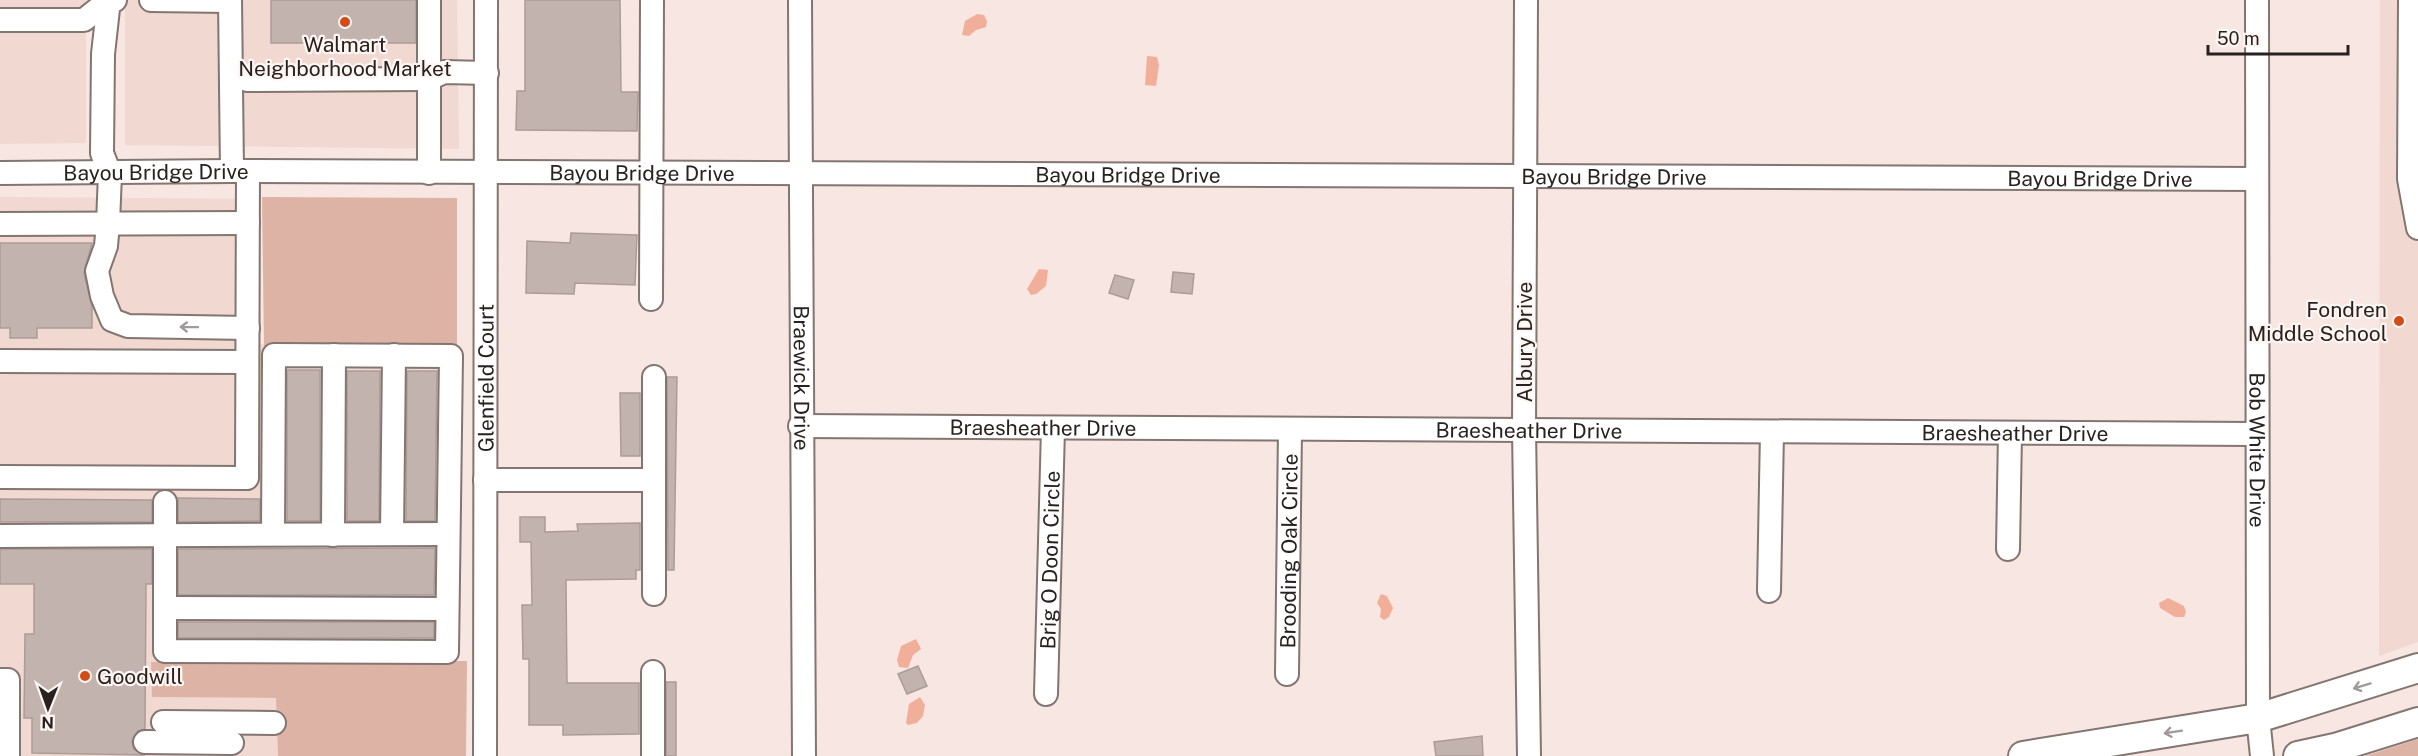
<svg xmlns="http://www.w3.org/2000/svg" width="2418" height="756" viewBox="0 0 2418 756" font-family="'Public Sans',sans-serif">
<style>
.built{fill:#f1d8d0}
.green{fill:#ddb3a5}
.water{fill:#f1af9a}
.building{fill:#c3b3ae;stroke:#ac9c97;stroke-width:1.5}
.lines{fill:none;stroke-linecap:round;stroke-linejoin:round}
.minor-casing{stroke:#837570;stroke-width:26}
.major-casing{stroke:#837570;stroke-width:32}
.minor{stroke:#fff;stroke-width:22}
.major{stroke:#fff;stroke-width:28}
.oneway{stroke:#9e9b9a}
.poi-dot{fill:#d34c17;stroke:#fff5f2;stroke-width:2}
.labels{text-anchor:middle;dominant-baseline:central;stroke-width:4.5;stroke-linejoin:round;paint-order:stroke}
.poi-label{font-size:21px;fill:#27211f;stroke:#fff5f2}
.street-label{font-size:21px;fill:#27211f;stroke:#fff5f2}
</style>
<rect width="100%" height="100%" fill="#f7e6e1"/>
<!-- built -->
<g class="built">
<path d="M0,0h86v143l-86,1z"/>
<path d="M125,0h332l2,149 -334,-4z"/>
<path d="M2380,0h38v642l-39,14z"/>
<path d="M0,197l258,2 1,145 198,3 -4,314 -301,1 1,35 123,1 2,58h-278z"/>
</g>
<!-- green -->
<g class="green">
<path d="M262,197l195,1v149l-193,-1z"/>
<path d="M467,661l-1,95h-188l-2,-58 -124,-1 -1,-35z"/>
<path d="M2418,739v17h-53z"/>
</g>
<!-- water -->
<g class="water">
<path d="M977,14l7,1 3,6 -1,6 -10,3 -7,6 -7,-1 3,-14z"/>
<path d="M1147,56l10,1 2,8 -3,21 -11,-1z"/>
<path d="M1039,269l9,1 -2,16 -10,8 -5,1 -4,-6z"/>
<path d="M1381,594l6,2 6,12 -4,9 -5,3 -4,-3 1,-8 -4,-6z"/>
<path d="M2168,598l16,8 2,6 -2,5h-9l-15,-9 -1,-5z"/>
<path d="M916,639l5,10 -8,6 -5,13 -9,-1 -2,-7 4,-14z"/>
<path d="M920,697l5,8 -2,11 -6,7 -9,2 -2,-2 3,-19z"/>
</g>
<!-- building -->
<g class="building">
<rect x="271" y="0" width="145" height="43"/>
<path d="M525,0h95l1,92h17l-1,39 -121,-1 1,-39h8z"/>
<path d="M571,233l66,2 -2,50 -60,-2 -1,11 -48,-1 1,-52 43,2z"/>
<path d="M0,243h92l-8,30 8,33v22h-55v10h-27v-10h-10z"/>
<path d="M1173,272l21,2 -2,20 -21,-2z"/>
<path d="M1115,275l19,5 -6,19 -19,-6z"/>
<rect x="287" y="370" width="33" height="151"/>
<path d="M347,371h33l-1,150h-32z"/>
<path d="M407,371h30l-2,150h-29z"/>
<path d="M667,377h10l-3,193h-6z"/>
<path d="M620,393h20v63h-19z"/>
<path d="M178,498l82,1v22l-82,1z"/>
<path d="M0,499l152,1v22h-152z"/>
<path d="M520,517h25v15l33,-1 -1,-7 63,-1v47h-4v9l-70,1 1,103h72v51l-76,1v-10h-34v-66h-6l-1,-54h10l-1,-63h-11z"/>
<path d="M435,548l-1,47h-256v-46z"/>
<path d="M0,549h152v35h-6l-1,145 -7,2 -6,10 2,8 11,6 -113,-2v-35h-8l1,-84h9v-50h-34z"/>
<rect x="178" y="622" width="256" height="16"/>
<path d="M918,666l9,20 -20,8 -9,-20z"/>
<rect x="666" y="682" width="10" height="74"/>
<path d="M1482,736l1,20h-47l-2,-14z"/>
</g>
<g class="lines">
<!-- minor casing -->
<g class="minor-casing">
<g id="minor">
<path d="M109,0l-6,54 -1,99 8,21 -2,49 -2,23 -9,25 5,25 10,24 16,6 120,2"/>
<path d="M151,0l79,1"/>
<path d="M230,0l2,171"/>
<path id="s1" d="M800,0l4,756"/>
<path d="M1526,0l-2,430 5,326"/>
<path id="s2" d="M2257,0l1,718 4,38"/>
<path d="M2410,0l-1,179 9,49"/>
<path d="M0,20h84l25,-20h6"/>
<path d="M233,75l14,5 182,-1 15,-7 43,1"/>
<path id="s3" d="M0,173l232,-2 2025,8"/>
<path d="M429,173v-173"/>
<path d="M0,224l248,-1"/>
<path d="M651,299l1,-299"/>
<path d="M0,361l247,1"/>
<path id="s4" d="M800,426l1456,8"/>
<path d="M0,477l247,1 1,-307"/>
<path d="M485,480h169"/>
<path d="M165,502v149l282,1 4,-296 -177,-1 -1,179"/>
<path d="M392,534l2,-179"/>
<path d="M333,535l1,-180"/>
<path d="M0,536l448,-2"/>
<path d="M2008,549l2,-116"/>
<path d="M1769,591l3,-159"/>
<path d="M654,594v-217"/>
<path d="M165,608l282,1"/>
<path id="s5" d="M1287,674l3,-245"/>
<path d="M0,680h8v76"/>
<path id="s6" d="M1046,694l7,-266"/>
<path d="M163,722l111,1"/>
<path d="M145,742l87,1"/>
<path id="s7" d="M485,756l1,-756"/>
<path d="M653,756v-84"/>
</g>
</g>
<!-- major casing -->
<g class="major-casing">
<g id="major">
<path d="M2023,756l235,-38 160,-50"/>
<path d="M2298,756l37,-8 83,-26"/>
</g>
</g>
<!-- minor -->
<use href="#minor" class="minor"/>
<!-- major -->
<use href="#major" class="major"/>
</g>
<!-- one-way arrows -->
<defs><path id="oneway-shaft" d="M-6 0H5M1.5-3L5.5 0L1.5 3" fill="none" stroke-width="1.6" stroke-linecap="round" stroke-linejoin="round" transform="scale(1.5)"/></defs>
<g class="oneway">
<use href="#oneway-shaft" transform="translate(189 327) rotate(-179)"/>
<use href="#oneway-shaft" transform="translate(2362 686) rotate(163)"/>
<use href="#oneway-shaft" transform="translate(2173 732) rotate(171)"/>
</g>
<!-- markers -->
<g class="poi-dot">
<circle cx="345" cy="22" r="6"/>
<circle cx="2399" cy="321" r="6"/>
<circle cx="85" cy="676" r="6"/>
</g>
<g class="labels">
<!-- poi labels -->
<g class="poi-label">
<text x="345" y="44">Walmart<tspan x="345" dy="24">Neighborhood Market</tspan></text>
<text x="2387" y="309" text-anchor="end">Fondren<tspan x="2387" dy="24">Middle School</tspan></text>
<text x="97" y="676" text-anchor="start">Goodwill</text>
</g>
<!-- street labels -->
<g class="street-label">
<text stroke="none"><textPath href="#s3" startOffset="156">Bayou Bridge Drive</textPath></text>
<text stroke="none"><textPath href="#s3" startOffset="642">Bayou Bridge Drive</textPath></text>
<text stroke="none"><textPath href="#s3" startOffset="1128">Bayou Bridge Drive</textPath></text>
<text stroke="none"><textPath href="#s3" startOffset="1614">Bayou Bridge Drive</textPath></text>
<text stroke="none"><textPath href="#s3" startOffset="2100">Bayou Bridge Drive</textPath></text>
<text transform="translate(1524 342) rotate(-90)">Albury Drive</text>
<text stroke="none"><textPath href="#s7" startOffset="378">Glenfield Court</textPath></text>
<text stroke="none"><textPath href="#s1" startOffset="378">Braewick Drive</textPath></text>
<text stroke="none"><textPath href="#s4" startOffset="243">Braesheather Drive</textPath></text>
<text stroke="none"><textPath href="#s4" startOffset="729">Braesheather Drive</textPath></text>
<text stroke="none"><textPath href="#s4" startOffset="1215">Braesheather Drive</textPath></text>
<text stroke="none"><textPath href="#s2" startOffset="450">Bob White Drive</textPath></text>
<text stroke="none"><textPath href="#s5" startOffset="123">Brooding Oak Circle</textPath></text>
<text stroke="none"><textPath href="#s6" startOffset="134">Brig O Doon Circle</textPath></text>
</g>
</g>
<!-- north arrow -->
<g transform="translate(48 708) rotate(181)" stroke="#fff5f2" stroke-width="4.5" paint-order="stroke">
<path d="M0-4.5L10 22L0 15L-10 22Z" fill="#27211f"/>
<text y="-9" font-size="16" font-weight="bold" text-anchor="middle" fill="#27211f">N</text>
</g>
<!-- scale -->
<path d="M2208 45v9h140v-9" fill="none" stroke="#27211f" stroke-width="3"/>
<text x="2217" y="45" font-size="18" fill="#27211f" stroke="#fff5f2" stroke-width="4.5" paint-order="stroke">50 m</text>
</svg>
